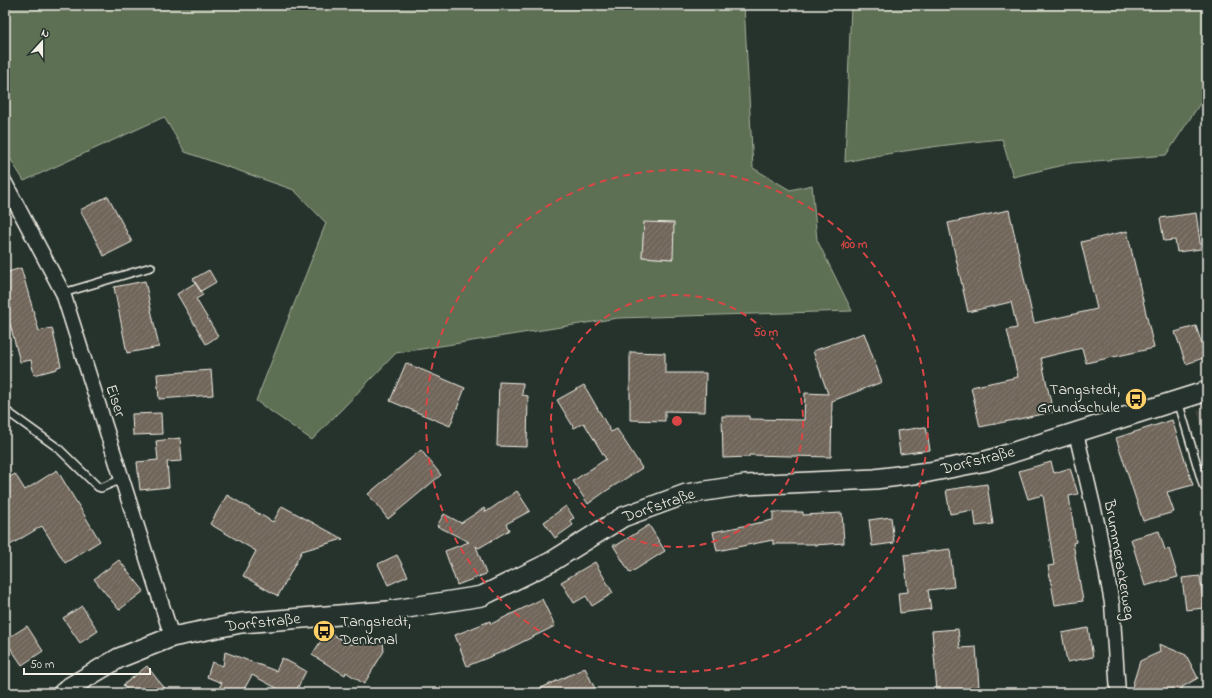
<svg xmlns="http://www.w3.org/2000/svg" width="1212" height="698" viewBox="0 0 1212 698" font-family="'Indie Flower',sans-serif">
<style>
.built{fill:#3c423a}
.green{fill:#5d6f52;stroke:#a8b09d;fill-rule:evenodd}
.building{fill:url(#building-hatch);stroke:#f4f1e8}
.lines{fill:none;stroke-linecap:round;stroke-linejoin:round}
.lane-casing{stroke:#f4f1e8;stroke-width:10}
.street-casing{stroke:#f4f1e8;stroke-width:17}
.secondary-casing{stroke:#f4f1e8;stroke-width:22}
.lane{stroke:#26332d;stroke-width:7}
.street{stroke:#26332d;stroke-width:14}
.secondary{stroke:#26332d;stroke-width:19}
.ring{fill:none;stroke:#da4645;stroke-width:2;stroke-dasharray:7 5}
.labels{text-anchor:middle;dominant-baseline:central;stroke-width:4;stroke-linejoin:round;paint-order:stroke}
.poi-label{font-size:16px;fill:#f4f1e8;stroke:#26332d;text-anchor:end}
.street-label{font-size:16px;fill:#f4f1e8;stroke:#26332d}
.centre{fill:#da4645;stroke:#26332d;stroke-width:2}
.ring-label{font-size:12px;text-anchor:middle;font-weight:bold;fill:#da4645;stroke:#26332d;stroke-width:4;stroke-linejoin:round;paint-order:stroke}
</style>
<defs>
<pattern id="building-hatch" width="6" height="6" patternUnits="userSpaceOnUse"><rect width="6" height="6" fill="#71665a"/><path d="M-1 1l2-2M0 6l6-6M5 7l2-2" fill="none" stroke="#867c72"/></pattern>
</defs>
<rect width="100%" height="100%" fill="#26332d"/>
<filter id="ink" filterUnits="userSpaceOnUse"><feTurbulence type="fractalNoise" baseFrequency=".025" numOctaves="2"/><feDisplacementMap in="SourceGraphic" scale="8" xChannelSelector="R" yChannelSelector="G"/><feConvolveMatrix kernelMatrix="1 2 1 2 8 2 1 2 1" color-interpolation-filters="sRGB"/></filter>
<g filter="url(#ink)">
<!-- built -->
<path class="built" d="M1207,408v33l-10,-30z"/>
<!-- green -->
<g class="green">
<path d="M5,5h739l9,163 37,22 22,-5 5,55 35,71 -234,7 -222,35 -84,87 -56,-39 70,-178 -32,-33 -109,-38 -21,-35 -140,64 -19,-31zM644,222l28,37 -30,-2z"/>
<path d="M851,5h356v90l-2,1 -39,59 -94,8 -59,14 -11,-38c-53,5 -105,12 -157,23z"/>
</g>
<!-- building -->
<g class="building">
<path d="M108,196l24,46 -28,14 -24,-46z"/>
<path d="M1009,210l25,113 63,-14 -16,-67 46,-11 27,117 -68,15 -4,-15 -41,10 12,54 -73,15 -9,-40 47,-10 -11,-47 10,-2 -6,-26 -43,10 -20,-89z"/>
<path d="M1196,213l5,36 -24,3 -2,-12 -11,1 -4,-23z"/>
<path d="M644,222l30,1 -1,36 -31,-2z"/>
<path d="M21,268l18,63 13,-3 9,38 -4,1v2l-23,6 -3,-15 -11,2 -10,-38 -5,2v-53z"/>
<path d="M209,270l7,12 -15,9 -8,-12z"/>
<path d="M145,281l14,66 -32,6 -13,-66z"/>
<path d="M195,283l8,12 -7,4 22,37 -12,8 -29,-50z"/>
<path d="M1196,326l10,31 -20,7 -11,-32z"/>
<path d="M864,333l18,49 -50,19 -1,56 -82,-2v2l-26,1 -1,-42h27v3l55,1 1,-27 23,1 -15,-43z"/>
<path d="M630,352l35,1v20h41l-1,39 -40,-1v10l-35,-1z"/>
<path d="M406,363l59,25 -15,38 -60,-25z"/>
<path d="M211,370l2,25 -54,4 -2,-25z"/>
<path d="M499,382l24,1 -1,12 6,1 -1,51 -30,-1z"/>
<path d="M584,385l27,47 6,-3 25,39 -36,23 -18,13 -15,-23 33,-22 -22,-36 -10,5 -17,-28z"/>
<path d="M161,413l1,21 -29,1 -1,-21z"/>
<path d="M1172,420l21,65 -26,7 7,20 -31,9 -27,-83z"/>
<path d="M924,427h2l4,23 -30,4 -3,-23z"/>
<path d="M180,438l2,23 -15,1 2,25 -29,3 -3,-28 21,-2 -2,-19z"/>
<path d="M421,450l20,25 -53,44 -20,-25z"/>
<path d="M1051,462l3,11 16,-5 8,26 -9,2 7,46 -3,1 10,58 -28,4 -7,-39 6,-1 -11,-70 -15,4 -9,-28z"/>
<path d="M57,470l43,71 -35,22 -23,-37 -37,22v-68l10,-6 10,16z"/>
<path d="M987,484l6,40 -17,2 -2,-16 -24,4 -4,-24z"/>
<path d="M517,491l13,20 -24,13 3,6 -30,18 -3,-2 10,28 -29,11 -12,-34 24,-9 -32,-16 7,-12 17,9 23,-15 2,4z"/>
<path d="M227,495l46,27 9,-16 61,33 -41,12 -24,45 -35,-20 13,-25 -46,-27z"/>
<path d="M566,506l8,12 -4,2 3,5 -18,13 -11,-16z"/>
<path d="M773,512h30v3l39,-2 2,30 -29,2v-1h-42v-4l-56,11 -4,-19 60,-12z"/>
<path d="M891,517l3,26 -22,3 -3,-26z"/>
<path d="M649,525l16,26 -35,22 -17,-28h4z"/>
<path d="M1159,531l6,19 4,-1 9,28 -33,9 -14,-47z"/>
<path d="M950,549l4,38 -26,3 3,19 -31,4 -2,-20 10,-1 -4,-37z"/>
<path d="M397,555l11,21 -20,9 -10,-21z"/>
<path d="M119,560l25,31 -25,19 -25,-31z"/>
<path d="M595,562l18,31 -21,13 -6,-10 -12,7 -13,-21z"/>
<path d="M1200,576l4,32 -18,2 -4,-32z"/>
<path d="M542,599l13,27 -53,26 -35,14 -12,-31 35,-14 1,3z"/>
<path d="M82,606l16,25 -18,12 -17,-25z"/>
<path d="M27,626l16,25 -21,14 -17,-25z"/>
<path d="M1088,628l5,29 -26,5 -5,-29z"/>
<path d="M958,629l2,19 16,-1 3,40 -42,4 -5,-60z"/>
<path d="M327,631l22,13 34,-1 1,8 -20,33 -18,-12 -1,3 -33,-20z"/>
<path d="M1159,644l27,11 12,23 -16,9v6h-44v-3h-7l9,-29 20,-9z"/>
<path d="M225,652l51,19 6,-13 24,13 -11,22h-9l-34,-18 -10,18h-26l6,-10 -15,-6 5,-15 11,4z"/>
<path d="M147,666l10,13 12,14h-39l-7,-8z"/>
<path d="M585,668l12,25h-67z"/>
</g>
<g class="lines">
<!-- lane casing -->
<g class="lane-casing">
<g id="lane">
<path d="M63,293l88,-26"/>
<path d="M1178,401l25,84 4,5"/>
<path d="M5,410l53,38 40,39 3,1 21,-9"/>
</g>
</g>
<!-- street casing -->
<g class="street-casing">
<g id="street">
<path d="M5,183l58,110 109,344"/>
<path d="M1076,433l22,94 14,76 6,90"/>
</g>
</g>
<!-- secondary casing -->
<g class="secondary-casing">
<path id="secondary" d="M63,693l7,-6 49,-29 53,-21 69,-14 147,-12 94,-15 69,-34 72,-45 63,-23 59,-9 130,-6 54,-7 57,-11 221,-70"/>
</g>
<!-- lane -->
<use href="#lane" class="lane"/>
<!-- street -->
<use href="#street" class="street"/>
<!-- secondary -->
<use href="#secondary" class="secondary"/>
</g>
</g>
<!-- distance rings -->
<g class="ring">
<circle cx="677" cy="421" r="126"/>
<circle cx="677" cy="421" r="251"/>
</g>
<!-- icons -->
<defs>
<g id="bus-disc" transform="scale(1.15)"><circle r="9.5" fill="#ffd166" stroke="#26332d"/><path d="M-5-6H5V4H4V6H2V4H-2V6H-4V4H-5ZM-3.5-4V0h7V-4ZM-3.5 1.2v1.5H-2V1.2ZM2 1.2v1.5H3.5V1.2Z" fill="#111"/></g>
</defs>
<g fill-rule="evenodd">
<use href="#bus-disc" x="1136" y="399"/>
<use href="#bus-disc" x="324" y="631"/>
</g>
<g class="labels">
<!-- poi labels -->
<g class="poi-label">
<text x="1120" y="390">Tangstedt,<tspan x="1120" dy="18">Grundschule</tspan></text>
<text x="340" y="622" text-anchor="start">Tangstedt,<tspan x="340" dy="18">Denkmal</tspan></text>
</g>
<!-- street labels -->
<g class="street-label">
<text transform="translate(115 401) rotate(72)">Eiser</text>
<text transform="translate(978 461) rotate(-14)">Dorfstraße</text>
<text transform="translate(659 506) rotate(-19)">Dorfstraße</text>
<text transform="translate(1119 560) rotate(80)">Brummerackerweg</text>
<text transform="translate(263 623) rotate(-6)">Dorfstraße</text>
</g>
</g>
<circle cx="677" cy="421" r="6" class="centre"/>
<g class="ring-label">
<text x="854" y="248">100 m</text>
<text x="766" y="336">50 m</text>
</g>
<!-- margin -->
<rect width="1212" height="698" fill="none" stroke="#26332d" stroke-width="20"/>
<rect x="10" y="10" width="1192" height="678" fill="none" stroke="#f4f1e8" stroke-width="1.5" filter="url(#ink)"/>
<!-- north arrow -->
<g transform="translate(42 42) rotate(21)" stroke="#26332d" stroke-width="3" paint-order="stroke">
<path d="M0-3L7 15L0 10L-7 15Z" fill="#f4f1e8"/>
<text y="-6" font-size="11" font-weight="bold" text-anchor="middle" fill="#f4f1e8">N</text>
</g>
<!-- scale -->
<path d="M24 668v6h126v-6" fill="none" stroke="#f4f1e8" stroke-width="2"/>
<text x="30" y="668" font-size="12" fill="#f4f1e8" stroke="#26332d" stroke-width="3" paint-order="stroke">50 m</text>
</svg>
